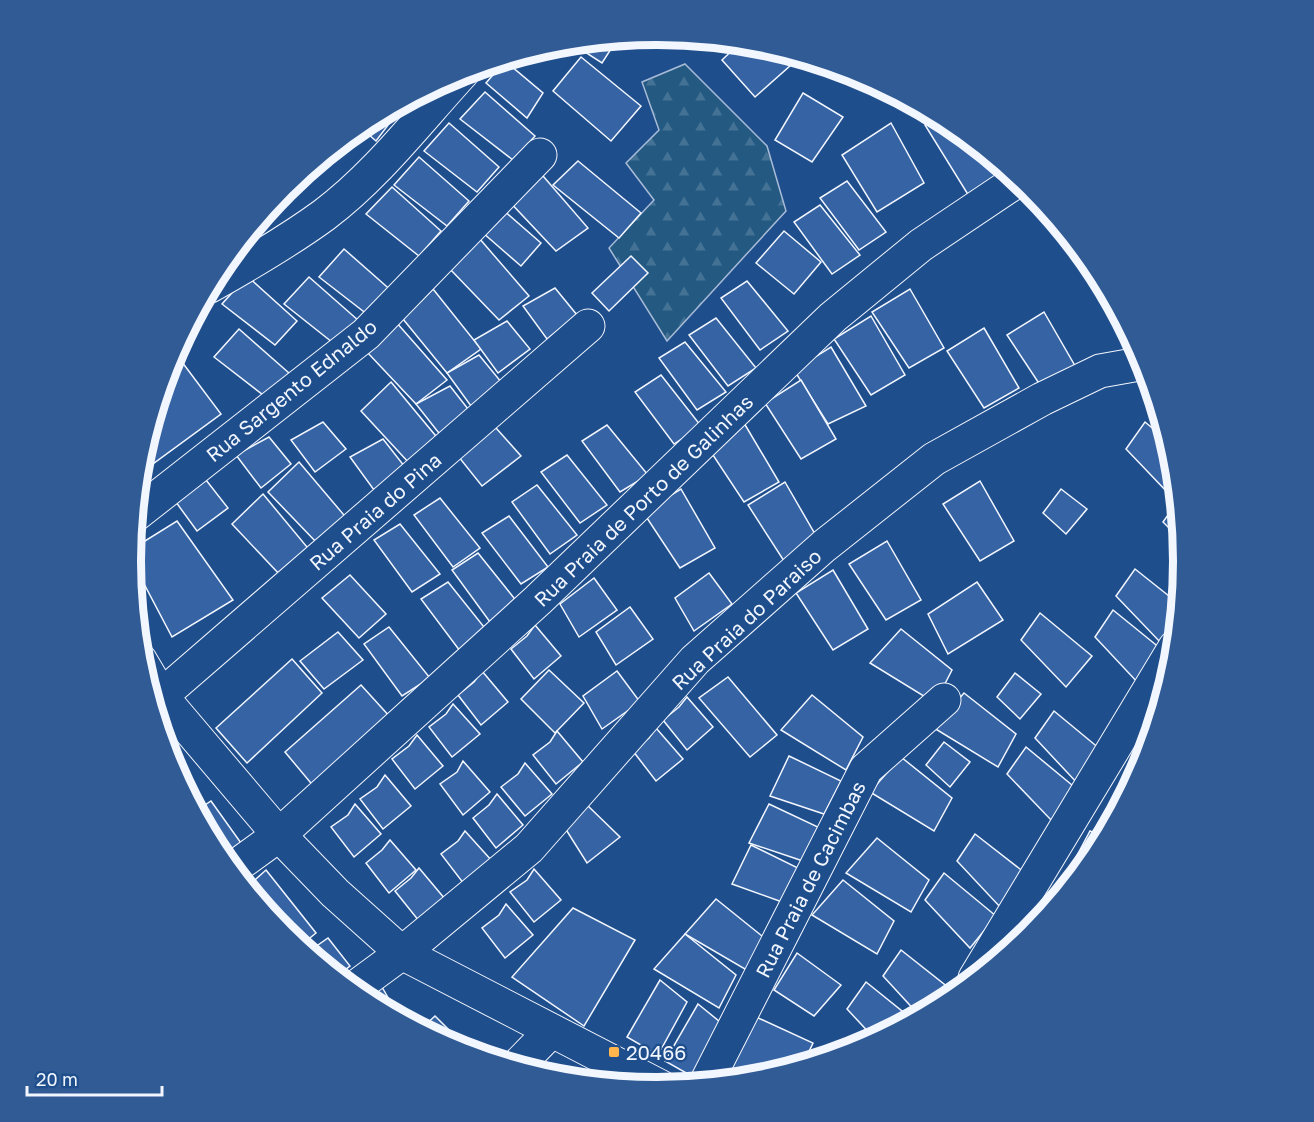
<svg xmlns="http://www.w3.org/2000/svg" width="1314" height="1122" viewBox="0 0 1314 1122" font-family="'Golos Text',sans-serif">
<style>
.forest{fill:url(#forest-firs);stroke:#a8bbd7;stroke-width:1.5}
.building{fill:#3563a3;stroke:#f2f6ff;stroke-width:1.5}
.lines{fill:none;stroke-linecap:round;stroke-linejoin:round}
.street-casing{stroke:#f2f6ff;stroke-width:35}
.street{stroke:#1f4e8c;stroke-width:33}
.poi-dot{fill:#ffb74d;stroke:#1f4e8c;stroke-width:2}
.labels{text-anchor:middle;dominant-baseline:central;stroke-width:4.5;stroke-linejoin:round;paint-order:stroke}
.street-label{font-size:20px;fill:#f2f6ff;stroke:#1f4e8c}
.poi-label{font-size:20px;fill:#f2f6ff;stroke:#1f4e8c;text-anchor:start}
.rim{fill:none;stroke:#f2f6ff;stroke-width:8}
</style>
<defs>
<pattern id="forest-firs" width="22" height="20" patternUnits="userSpaceOnUse" patternTransform="scale(1.5)"><rect width="22" height="20" fill="#245a82"/><path d="M5 1l3.5 6h-7zM16 11l3.5 6h-7z" fill="#447295"/></pattern>
</defs>
<rect width="100%" height="100%" fill="#1f4e8c"/>
<!-- forest -->
<path class="forest" d="M685,64l82,82 19,65 -119,130 -58,-93 45,-48 -28,-37 33,-33 -17,-48z"/>
<!-- building -->
<g class="building">
<path d="M618,38l-16,25 -31,-20z"/>
<path d="M740,43l20,2 40,12 -45,40 -33,-37z"/>
<path d="M581,57l60,49 -30,35 -58,-50z"/>
<path d="M505,61l38,32 -16,25 -41,-35z"/>
<path d="M485,92l50,44 -22,24 -53,-41z"/>
<path d="M803,93l40,24 -31,45 -37,-22z"/>
<path d="M393,108l5,4 -22,29 -16,-14z"/>
<path d="M938,117l12,6 63,53 -41,25 -47,-76z"/>
<path d="M449,123l50,44 -22,25 -53,-41z"/>
<path d="M891,123l33,60 -47,29 -35,-57z"/>
<path d="M331,151l3,5 -28,15z"/>
<path d="M419,157l50,44 -22,25 -53,-41z"/>
<path d="M578,161l63,52 -22,25 -66,-53z"/>
<path d="M537,169l51,59 -32,23 -49,-52z"/>
<path d="M847,181l39,51 -27,18 -39,-52z"/>
<path d="M392,187l49,44 -22,25 -53,-42z"/>
<path d="M1036,197l27,33 -3,2 -25,-34z"/>
<path d="M495,203l46,40 -20,23 -46,-40z"/>
<path d="M820,205l40,50 -28,19 -38,-52z"/>
<path d="M784,231l37,31 -27,32 -38,-31z"/>
<path d="M479,238l50,58 -30,24 -50,-52z"/>
<path d="M344,249l50,44 -22,25 -53,-41z"/>
<path d="M631,256l17,17 -39,38 -17,-18z"/>
<path d="M247,276l50,45 -22,24 -53,-41z"/>
<path d="M309,277l50,44 -22,25 -53,-42z"/>
<path d="M747,281l41,50 -28,19 -39,-52z"/>
<path d="M555,288l22,27 -30,24 -24,-33z"/>
<path d="M433,289l48,60 -34,24 -44,-54z"/>
<path d="M910,289l34,59 -35,20 -37,-56z"/>
<path d="M1044,312l34,59 -34,20 -37,-56z"/>
<path d="M871,316l34,59 -34,20 -37,-56z"/>
<path d="M716,318l40,50 -28,18 -39,-51z"/>
<path d="M507,321l23,28 -32,24 -24,-33z"/>
<path d="M396,322l51,58 -31,24 -49,-52z"/>
<path d="M984,328l35,60 -35,20 -37,-57z"/>
<path d="M239,329l50,44 -22,25 -53,-41z"/>
<path d="M685,342l41,50 -29,18 -38,-52z"/>
<path d="M831,347l35,59 -38,18 -34,-54z"/>
<path d="M479,355l23,28 -31,23 -24,-33z"/>
<path d="M182,362l39,52 -82,60 2,-16 25,-84z"/>
<path d="M661,375l40,51 -27,18 -39,-52z"/>
<path d="M801,380l35,59 -35,20 -36,-56z"/>
<path d="M391,382l49,59 -30,23 -49,-53z"/>
<path d="M450,386l22,28 -30,23 -26,-33z"/>
<path d="M323,422l23,27 -31,23 -24,-32z"/>
<path d="M1145,422l23,19 5,18 3,30 -5,7 -45,-47z"/>
<path d="M744,423l35,59 -35,20 -37,-56z"/>
<path d="M607,425l41,50 -28,17 -38,-51z"/>
<path d="M496,428l25,28 -39,30 -24,-30z"/>
<path d="M269,437l22,27 -30,24 -25,-33z"/>
<path d="M383,439l22,28 -31,23 -24,-33z"/>
<path d="M567,455l40,50 -27,18 -39,-51z"/>
<path d="M299,462l50,59 -31,23 -50,-52z"/>
<path d="M206,480l22,28 -31,23 -24,-33z"/>
<path d="M980,481l34,60 -34,20 -37,-57z"/>
<path d="M785,482l34,59 -35,20 -36,-56z"/>
<path d="M537,485l40,50 -27,19 -38,-52z"/>
<path d="M681,489l34,59 -35,20 -37,-56z"/>
<path d="M1061,489l26,20 -21,25 -23,-21z"/>
<path d="M263,494l49,59 -31,23 -49,-52z"/>
<path d="M440,498l40,50 -27,19 -39,-52z"/>
<path d="M1178,501l4,40 -19,-19z"/>
<path d="M509,516l39,51 -27,17 -39,-51z"/>
<path d="M177,521l56,79 -61,37 -41,-78 1,-10z"/>
<path d="M400,524l40,50 -28,18 -38,-52z"/>
<path d="M887,541l34,59 -35,20 -37,-56z"/>
<path d="M478,553l40,50 -28,19 -38,-52z"/>
<path d="M1135,569l44,35 -2,20 -16,19 -45,-47z"/>
<path d="M833,570l35,59 -35,21 -37,-57z"/>
<path d="M709,573l23,31 -38,27 -19,-33z"/>
<path d="M350,575l36,39 -27,24 -37,-40z"/>
<path d="M594,578l23,32 -38,27 -19,-33z"/>
<path d="M448,582l40,50 -28,19 -39,-52z"/>
<path d="M977,582l26,38 -55,34 -20,-40z"/>
<path d="M630,607l23,32 -37,26 -20,-33z"/>
<path d="M1113,610l53,43 -27,31 -44,-47z"/>
<path d="M1040,613l52,43 -26,31 -45,-47z"/>
<path d="M535,625l26,31 -27,23 -23,-30 16,-13z"/>
<path d="M389,627l41,51 -28,18 -38,-52z"/>
<path d="M901,629l51,41 -17,33 -65,-40z"/>
<path d="M338,632l25,28 -39,29 -24,-28z"/>
<path d="M292,659l30,34 -75,70 -31,-35z"/>
<path d="M549,670l35,33 -29,30 -34,-34z"/>
<path d="M482,671l26,31 -27,23 -23,-30 16,-13z"/>
<path d="M617,671l23,31 -38,27 -19,-33z"/>
<path d="M1015,673l26,21 -21,25 -23,-22z"/>
<path d="M728,677l49,58 -27,22 -51,-59z"/>
<path d="M361,685l30,33 -76,70 -30,-36z"/>
<path d="M964,693l52,41 -18,33 -64,-39z"/>
<path d="M812,695l51,42 -17,33 -65,-40z"/>
<path d="M687,697l26,30 -26,23 -24,-30 16,-13z"/>
<path d="M453,704l27,30 -28,23 -23,-30 17,-13z"/>
<path d="M1159,704l2,1 -12,41 -9,-5z"/>
<path d="M1054,711l52,43 -27,31 -44,-47z"/>
<path d="M656,728l27,31 -27,22 -23,-30 16,-13z"/>
<path d="M557,731l26,31 -27,22 -23,-29 17,-13z"/>
<path d="M417,735l26,31 -28,23 -23,-30 17,-13z"/>
<path d="M944,742l26,20 -20,25 -24,-22z"/>
<path d="M1026,747l52,43 -26,31 -45,-47z"/>
<path d="M167,749l24,35 -7,4 -14,-26z"/>
<path d="M1138,750l8,4 -18,37 -9,-5z"/>
<path d="M789,756l52,25 -17,33 -54,-18z"/>
<path d="M901,757l51,41 -18,33 -64,-39z"/>
<path d="M463,761l27,31 -27,23 -23,-31 17,-12z"/>
<path d="M525,763l27,31 -27,22 -24,-29 17,-13z"/>
<path d="M385,775l26,31 -28,23 -23,-30 17,-12z"/>
<path d="M1118,790l9,4 -20,37 -8,-5z"/>
<path d="M497,794l26,31 -27,23 -23,-30 16,-13z"/>
<path d="M211,801l35,49 -20,12 -7,-9 -23,-42z"/>
<path d="M355,804l26,30 -27,23 -23,-30 17,-12z"/>
<path d="M586,804l34,33 -33,26 -22,-35z"/>
<path d="M769,804l51,24 -17,33 -54,-18z"/>
<path d="M465,831l27,30 -28,23 -23,-30 17,-13z"/>
<path d="M1090,831l14,6 -9,17 -15,17 -9,-4z"/>
<path d="M975,834l54,42 -28,32 -44,-47z"/>
<path d="M877,838l52,42 -18,32 -65,-39z"/>
<path d="M390,840l26,30 -27,23 -23,-30 16,-13z"/>
<path d="M751,845l51,25 -17,33 -53,-19z"/>
<path d="M419,868l26,31 -26,22 -24,-30 16,-13z"/>
<path d="M534,869l27,31 -27,22 -24,-30 17,-12z"/>
<path d="M266,870l50,63 -16,13 -16,-13 -37,-46z"/>
<path d="M1066,872l10,5 -27,32 -2,-1z"/>
<path d="M944,873l52,43 -26,32 -45,-48z"/>
<path d="M843,880l51,41 -17,33 -65,-39z"/>
<path d="M716,899l51,41 -17,32 -65,-38z"/>
<path d="M506,904l27,31 -28,23 -23,-30 17,-13z"/>
<path d="M573,908l62,32 -51,86 -72,-49z"/>
<path d="M685,934l51,41 -17,33 -65,-39z"/>
<path d="M328,938l22,28 -13,10 -29,-24z"/>
<path d="M901,950l53,42 -6,8 -29,15 -36,-39z"/>
<path d="M797,953l44,32 -27,31 -40,-26z"/>
<path d="M660,980l27,22 -29,53 -31,-18z"/>
<path d="M866,982l46,37 -37,20 -28,-30z"/>
<path d="M382,987l17,30 -34,-18z"/>
<path d="M698,1004l27,22 -30,52 -30,-17z"/>
<path d="M435,1016l22,22 -7,6 -29,-15z"/>
<path d="M754,1016l59,27 -10,21 -44,13 -44,5z"/>
</g>
<g class="lines">
<!-- street casing -->
<g class="street-casing">
<g id="street">
<path d="M210,286c39,-22 77,-44 114,-71 52,-39 94,-94 138,-142"/>
<path d="M135,515l231,-181 174,-179"/>
<path d="M140,660l22,37 117,138 56,58 67,60 259,134"/>
<path d="M153,703l435,-377"/>
<path d="M232,869l47,-34 259,-235 295,-283 88,-72 97,-65"/>
<path d="M975,978l200,-331"/>
<path d="M353,989l49,-36 127,-105 166,-188 129,-114 110,-87 108,-60 58,-28 45,-8"/>
<path d="M517,1066l34,-35"/>
<path d="M706,1083l160,-314 78,-69"/>
</g>
</g>
<!-- street -->
<use href="#street" class="street"/>
</g>
<!-- markers -->
<rect class="poi-dot" x="608" y="1046" width="12" height="12" rx="3"/>
<g class="labels">
<!-- street labels -->
<g class="street-label">
<text transform="translate(291 390) rotate(-39)">Rua Sargento Ednaldo</text>
<text transform="translate(643 500) rotate(-44)">Rua Praia de Porto de Galinhas</text>
<text transform="translate(375 511) rotate(-41)">Rua Praia do Pina</text>
<text transform="translate(746 619) rotate(-43)">Rua Praia do Paraiso</text>
<text transform="translate(810 879) rotate(-63)">Rua Praia de Cacimbas</text>
</g>
<!-- poi labels -->
<g class="poi-label">
<text x="626" y="1052">20466</text>
</g>
</g>
<!-- crop -->
<path d="M0 0H1314V1122H0ZM141 561a516 516 0 1 1 1032 0a516 516 0 1 1-1032 0Z" fill="#305b95" fill-rule="evenodd"/>
<path class="rim" d="M141 561a516 516 0 1 1 1032 0a516 516 0 1 1-1032 0Z"/>
<!-- scale -->
<path d="M27 1086v9h135v-9" fill="none" stroke="#f2f6ff" stroke-width="3"/>
<text x="36" y="1086" font-size="18" fill="#f2f6ff" stroke="#1f4e8c" stroke-width="4.5" paint-order="stroke">20 m</text>
</svg>
